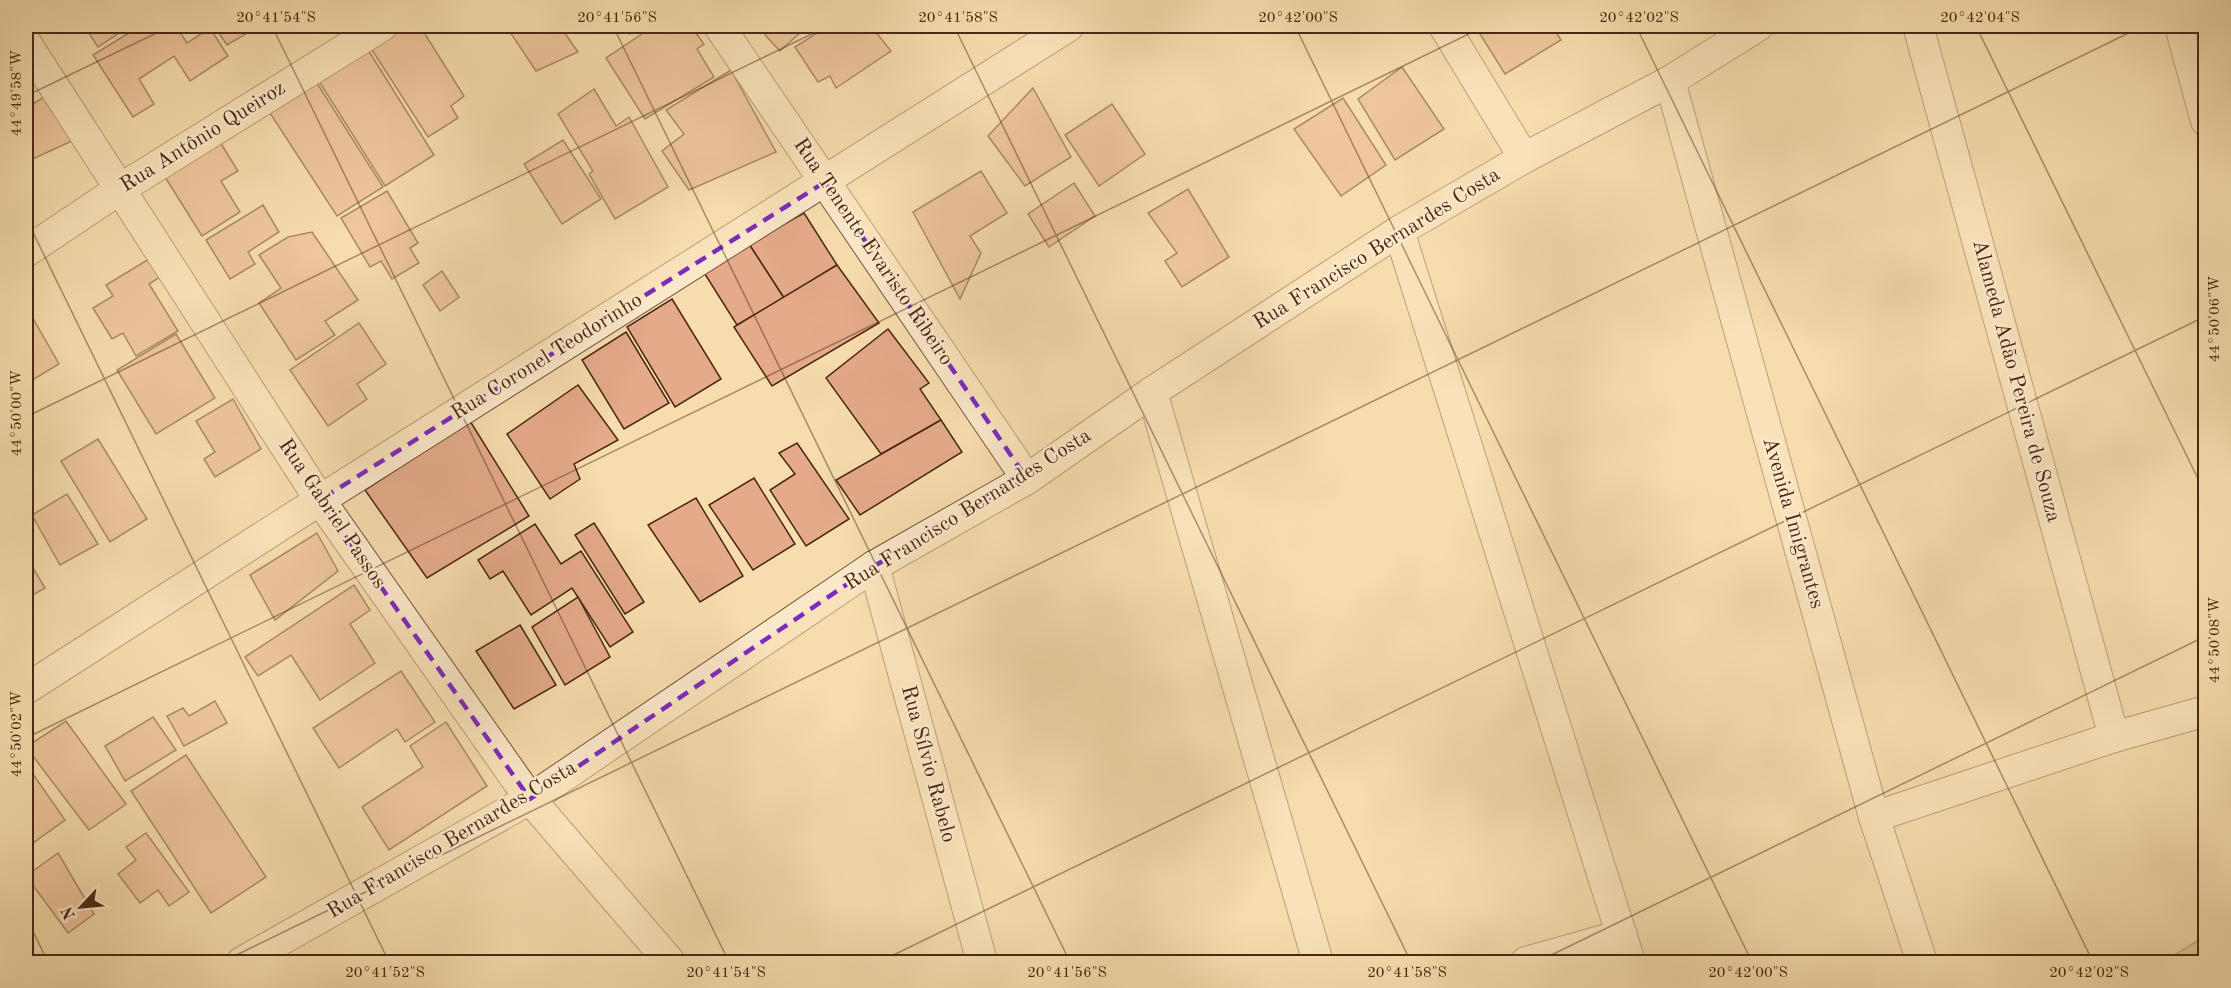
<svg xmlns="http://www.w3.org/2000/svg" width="2231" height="988" viewBox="0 0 2231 988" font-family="'Old Standard TT',serif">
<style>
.green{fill:#c4be84;stroke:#86734c;stroke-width:1.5}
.building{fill:#e4aa8a;stroke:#492814;stroke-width:1.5}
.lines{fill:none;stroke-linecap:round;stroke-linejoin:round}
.street-casing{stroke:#74553a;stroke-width:32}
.street{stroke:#fae8ca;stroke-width:30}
.marked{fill:none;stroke:#7b2cbf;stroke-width:4.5;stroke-dasharray:12 8;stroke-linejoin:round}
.ticks{fill:none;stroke:#492814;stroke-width:1.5;stroke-opacity:0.45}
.labels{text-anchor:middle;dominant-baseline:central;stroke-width:5;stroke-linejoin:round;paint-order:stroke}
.street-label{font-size:21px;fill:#492814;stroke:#fae8ca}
.neatline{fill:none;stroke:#492814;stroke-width:2}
.ticks-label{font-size:15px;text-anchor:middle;fill:#492814}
</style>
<rect width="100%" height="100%" fill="#f7dcad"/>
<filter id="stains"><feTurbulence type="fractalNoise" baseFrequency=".00333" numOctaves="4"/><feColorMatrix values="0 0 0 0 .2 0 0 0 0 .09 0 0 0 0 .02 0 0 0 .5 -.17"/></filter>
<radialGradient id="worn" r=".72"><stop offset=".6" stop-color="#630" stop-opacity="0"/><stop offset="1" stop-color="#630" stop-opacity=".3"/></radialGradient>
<!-- green -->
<path class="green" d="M2205,936v26h-42z"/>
<!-- building -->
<g class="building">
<path d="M84,26h41l2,2 -29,19z"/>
<path d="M140,26h36l11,17 23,-15 18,28 -38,25 -16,-25 -35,23 15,25 -21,13 -40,-62z"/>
<path d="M214,26h45l-32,19z"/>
<path d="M387,26l15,7 12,-7h6l44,70 -13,10 7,12 -30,19 -63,-98z"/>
<path d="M506,26h54l18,26 -42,19z"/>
<path d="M623,26h19l-13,8z"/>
<path d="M654,26h37l13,18 -7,5 17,28 -69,42 -39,-61z"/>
<path d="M761,26h42l-4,2 3,3 -22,20 -14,-15z"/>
<path d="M828,26h43l20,25 -55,37 -6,-12 -12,6 -23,-35z"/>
<path d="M1475,26h77l9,14 -56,34z"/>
<path d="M1566,26h16l-12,7z"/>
<path d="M365,45l69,110 -49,31 -68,-108z"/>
<path d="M1402,67l42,62 -49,31 -37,-61z"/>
<path d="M731,70l45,82 -87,38 -27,-39 22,-17 -18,-24z"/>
<path d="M26,77l6,11 -6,5z"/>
<path d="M315,80l68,107 -46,29 -69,-106z"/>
<path d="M1033,88l38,69 -46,29 -37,-50z"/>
<path d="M594,89l22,37 13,-9 39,70 -53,32 -26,-45 4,-3 -35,-57z"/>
<path d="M49,94l23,47 -46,21v-54z"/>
<path d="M1343,98l43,67 -45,31 -47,-67z"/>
<path d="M1112,104l33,50 -46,32 -34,-51z"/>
<path d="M563,140l38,59 -39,25 -38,-60z"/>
<path d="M220,142l18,29 -17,10 19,31 -38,24 -37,-59z"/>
<path d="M981,171l26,42 -37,23 11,17 -21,46 -47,-87z"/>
<path d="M1074,183l21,33 -46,31 -21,-33z"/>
<path d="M1188,189l41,68 -47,30 -17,-26 12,-8 -29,-40z"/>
<path d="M387,191l31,52 -8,5 9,15 -27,16 -11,-18 -11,6 -29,-49z"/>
<path d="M263,205l16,27 -31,20 7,12 -25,15 -24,-39z"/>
<path d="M804,213l33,52 -53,33 -35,-54z"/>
<path d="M312,232l46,68 -33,21 10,14 -39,25 -37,-57 22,-15 -22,-33 29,-18z"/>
<path d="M749,244l35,54 -47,27 -34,-54z"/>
<path d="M149,259l11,18 -11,7 29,47 -42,25 -13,-23 -11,6 -19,-31 20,-12 -7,-11z"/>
<path d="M837,265l42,58 -107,63 -38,-59z"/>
<path d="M442,271l17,26 -19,14 -17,-26z"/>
<path d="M672,299l49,80 -46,28 -48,-80z"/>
<path d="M26,306l33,58 -33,20z"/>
<path d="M359,323l27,41 -29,20 10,15 -39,27 -38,-56z"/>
<path d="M888,329l41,54 -9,6 21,31 -60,34 -55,-76z"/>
<path d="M626,332l43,71 -45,26 -42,-69z"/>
<path d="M176,334l39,64 -59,36 -39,-64z"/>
<path d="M578,385l40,55 -44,24 6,15 -30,20 -43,-65z"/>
<path d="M233,399l28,50 -46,28 -11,-18 11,-7 -19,-31z"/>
<path d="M941,420l21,32 -102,63 -24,-35z"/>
<path d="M470,421l59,95 -102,62 -62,-88z"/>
<path d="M98,439l49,80 -37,23 -49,-81z"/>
<path d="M797,443l52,76 -43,27 -36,-56 25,-16 -16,-21z"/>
<path d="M754,478l41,66 -42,26 -44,-65z"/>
<path d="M67,494l31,50 -38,21 -28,-50z"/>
<path d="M696,498l47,78 -43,26 -52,-77z"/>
<path d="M594,523l50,79 -19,12 -50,-79z"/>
<path d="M535,524l26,40 20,-13 52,81 -23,15 -38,-59 -41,27 -28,-44 -13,8 -12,-19z"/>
<path d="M317,533l21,38 -63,49 -25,-45z"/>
<path d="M26,556l19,32 -19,11z"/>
<path d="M354,585l16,25 -20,14 25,39 -55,37 -29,-45 -33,21 -13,-19z"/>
<path d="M578,597l32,60 -45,28 -33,-58z"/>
<path d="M520,625l36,60 -42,24 -38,-58z"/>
<path d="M401,671l34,51 -30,20 -8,-13 -58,39 -26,-40z"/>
<path d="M215,701l12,22 -43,23 -17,-30 16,-8 6,8z"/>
<path d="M153,717l23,33 -51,31 -20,-35z"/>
<path d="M66,721l60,83 -37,26 -63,-83z"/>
<path d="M446,722l41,64 -98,64 -27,-43 61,-40 -13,-21z"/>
<path d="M186,755l80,122 -55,36 -80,-122z"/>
<path d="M26,764l39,56 -39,28z"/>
<path d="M146,833l43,59 -20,14 -11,-16 -18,13 -22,-29 18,-14 -10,-13z"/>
<path d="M58,853l36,61 -26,19 -42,-57z"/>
</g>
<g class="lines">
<!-- street casing -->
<g class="street-casing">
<g id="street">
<path d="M719,26l308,453"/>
<path d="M1444,26l80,132"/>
<path d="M1918,26l196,711"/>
<path d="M2180,26l26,95"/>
<path d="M26,43l294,457 210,299 140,163"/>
<path d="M1670,81l204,736 48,145"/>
<path d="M1399,231l231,731"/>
<path d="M26,252l94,-63 262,-163"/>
<path d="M1152,392l166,570"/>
<path d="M874,566l108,396"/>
<path d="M26,689l294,-189 749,-474"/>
<path d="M1874,817l240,-80 92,-26"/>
<path d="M242,962l288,-163 344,-233 153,-87 125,-87 247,-161 125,-73 146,-77 88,-55"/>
<path d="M1526,962l96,-27"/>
</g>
</g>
<!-- street -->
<use href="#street" class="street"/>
</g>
<!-- marked area -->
<path d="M0 0H2231V988H0ZM825,182l202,297 -153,87 -344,233 -210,-299z" fill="#f7dcad" fill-opacity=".55" fill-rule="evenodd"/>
<path class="marked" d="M825,182l202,297 -153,87 -344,233 -210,-299z"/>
<!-- ticks -->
<path class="ticks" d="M272,26l457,936M613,26l457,936M954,26l457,936M1295,26l457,936M1636,26l457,936M1976,26l230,469M26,96l145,-70M26,218l363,744M26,417l802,-391M26,738l1459,-712M26,917l22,45M222,962l1921,-936M879,962l1327,-646M1537,962l669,-326M2194,962l12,-5"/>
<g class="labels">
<!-- street labels -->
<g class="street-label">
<text transform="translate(203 137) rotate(-32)">Rua Antônio Queiroz</text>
<text transform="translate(1377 249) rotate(-32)">Rua Francisco Bernardes Costa</text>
<text transform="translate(873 252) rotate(56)">Rua Tenente Evaristo Ribeiro</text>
<text transform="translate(547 357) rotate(-32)">Rua Coronel Teodorinho</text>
<text transform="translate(2016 381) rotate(75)">Alameda Adão Pereira de Souza</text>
<text transform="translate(968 510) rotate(-32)">Rua Francisco Bernardes Costa</text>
<text transform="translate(332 514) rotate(56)">Rua Gabriel Passos</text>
<text transform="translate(1793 523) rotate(74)">Avenida Imigrantes</text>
<text transform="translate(928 764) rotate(75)">Rua Sílvio Rabelo</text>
<text transform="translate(452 840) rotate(-31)">Rua Francisco Bernardes Costa</text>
</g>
</g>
<!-- margin -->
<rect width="2231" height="988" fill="none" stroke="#f7dcad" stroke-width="66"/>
<!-- north arrow -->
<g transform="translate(81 907) rotate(244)" stroke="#fae8ca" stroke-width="4.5" paint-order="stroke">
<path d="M0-4.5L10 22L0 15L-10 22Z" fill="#492814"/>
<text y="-9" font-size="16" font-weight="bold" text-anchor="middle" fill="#492814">N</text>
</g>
<rect x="33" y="33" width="2165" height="922" class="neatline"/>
<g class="ticks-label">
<text x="276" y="22">20°41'54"S</text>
<text x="617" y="22">20°41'56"S</text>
<text x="958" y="22">20°41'58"S</text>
<text x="1298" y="22">20°42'00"S</text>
<text x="1639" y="22">20°42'02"S</text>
<text x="1980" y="22">20°42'04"S</text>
<text transform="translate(16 93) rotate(-90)" y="5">44°49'58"W</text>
<text transform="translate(2214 319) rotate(-90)" y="5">44°50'06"W</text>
<text transform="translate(16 413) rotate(-90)" y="5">44°50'00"W</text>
<text transform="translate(2214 640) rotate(-90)" y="5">44°50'08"W</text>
<text transform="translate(16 734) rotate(-90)" y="5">44°50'02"W</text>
<text x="385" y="977">20°41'52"S</text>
<text x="726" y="977">20°41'54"S</text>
<text x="1067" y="977">20°41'56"S</text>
<text x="1407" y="977">20°41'58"S</text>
<text x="1748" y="977">20°42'00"S</text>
<text x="2089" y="977">20°42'02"S</text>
</g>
<rect width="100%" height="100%" filter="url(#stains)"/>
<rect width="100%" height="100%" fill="url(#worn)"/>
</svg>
